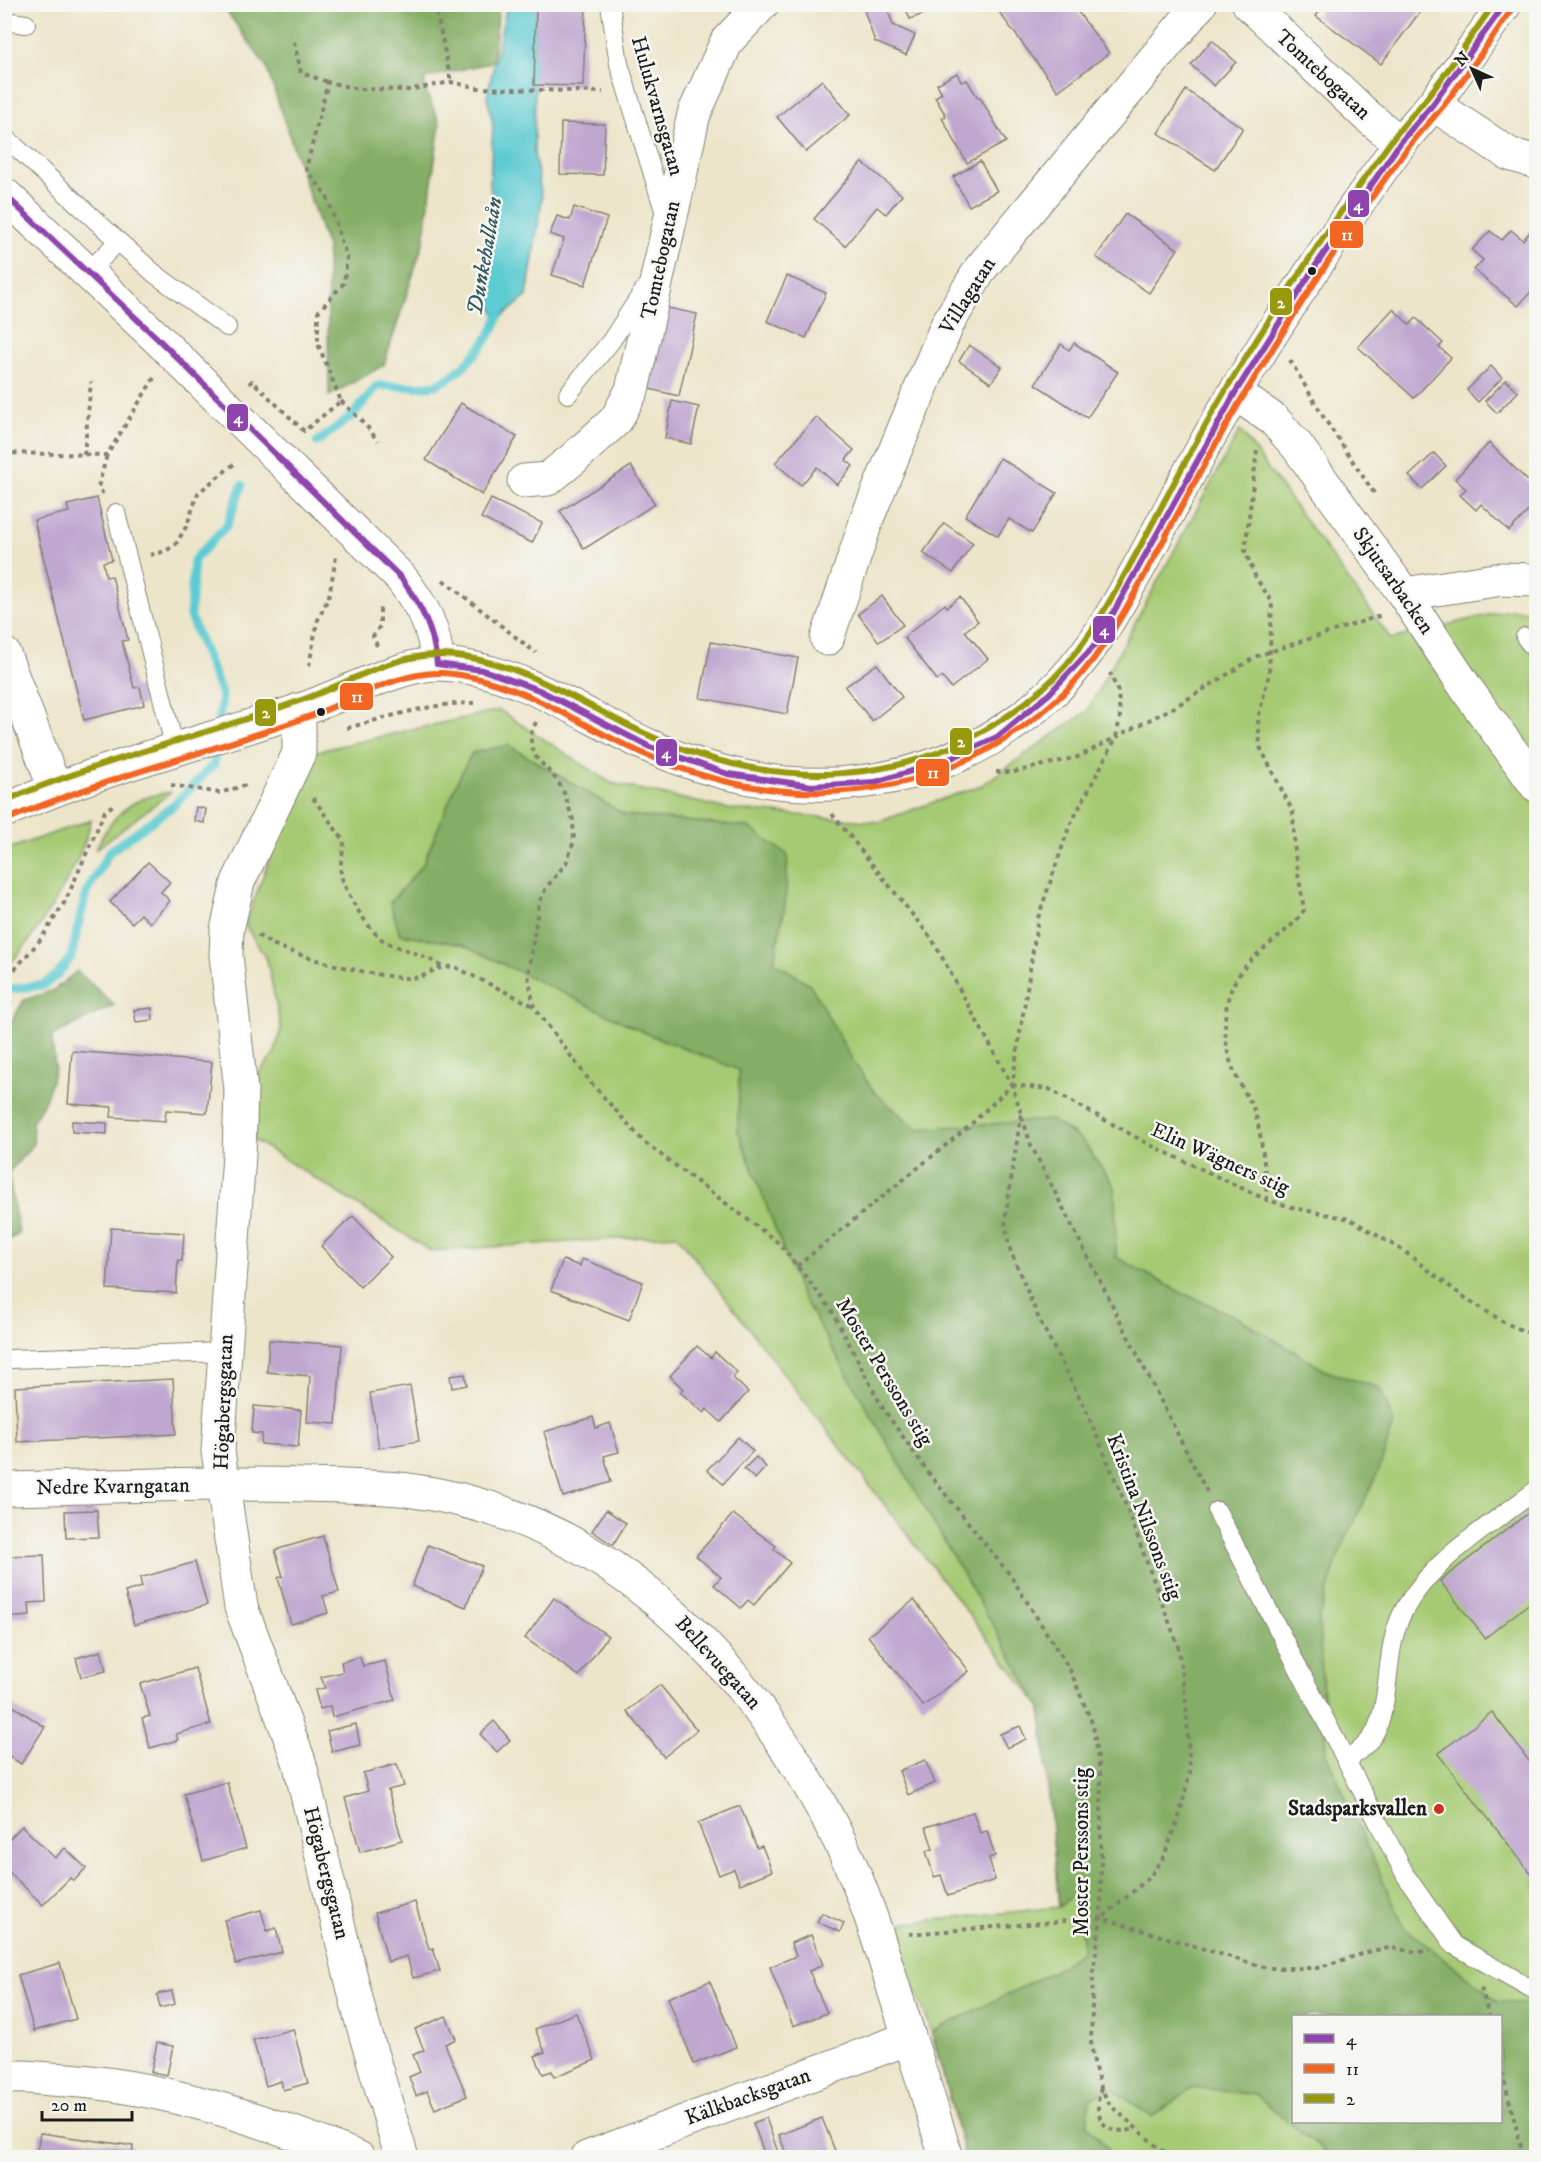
<svg xmlns="http://www.w3.org/2000/svg" width="1541" height="2162" viewBox="0 0 1541 2162" font-family="'IM FELL DW Pica',serif">
<style>
.green{fill:#a6ca73;stroke:#617348;stroke-width:1.5;fill-rule:evenodd}
.forest{fill:#84ae65;stroke:#506540;stroke-width:1.5;fill-rule:evenodd}
.water{fill:#5dcbd2;stroke:#3c7477;stroke-width:1.5}
.lines{fill:none;stroke-linecap:round;stroke-linejoin:round}
.stream{stroke:#5dcbd2;stroke-width:9}
.building{fill:#c0a7d0}
.service-casing{stroke:#848073;stroke-width:20}
.minor-casing{stroke:#848073;stroke-width:35}
.tertiary-casing{stroke:#848073;stroke-width:35}
.path{stroke:#848073;stroke-width:4;stroke-dasharray:4.5 4.5;stroke-linecap:butt}
.service{stroke:#fff;stroke-width:18}
.minor{stroke:#fff;stroke-width:33}
.tertiary{stroke:#fff;stroke-width:33}
.bus-1-casing{stroke:#f6f6f2;stroke-width:10}
.bus-2-casing{stroke:#f6f6f2;stroke-width:10}
.bus-3-casing{stroke:#f6f6f2;stroke-width:10}
.bus-1{stroke:#8e44ad;stroke-width:6}
.bus-2{stroke:#f26522;stroke-width:6}
.bus-3{stroke:#99990d;stroke-width:6}
.bus-dot{fill:#1c1c1c;stroke:#f6f6f2;stroke-width:2}
.poi-dot{fill:#c8321e;stroke:#f6f6f2;stroke-width:2}
.labels{text-anchor:middle;dominant-baseline:central;stroke-width:5;stroke-linejoin:round;paint-order:stroke}
.street-label{font-size:21px;fill:#1c1c1c;stroke:#f6f6f2}
.poi-label{font-size:21px;font-weight:bold;fill:#1c1c1c;stroke:#f6f6f2;text-anchor:end}
.water-label{font-size:22px;font-style:italic;fill:#33595c;stroke:#f6f6f2}
.line-badge{stroke:#f6f6f2;stroke-width:2}
.badge-label{font-size:16px;text-anchor:middle;font-weight:bold;fill:#fff}
</style>
<rect width="100%" height="100%" fill="#f6f6f2"/>
<filter id="ink" filterUnits="userSpaceOnUse"><feTurbulence type="fractalNoise" baseFrequency=".0167" numOctaves="2"/><feDisplacementMap in="SourceGraphic" scale="12" xChannelSelector="R" yChannelSelector="G"/><feConvolveMatrix kernelMatrix="1 2 1 2 8 2 1 2 1" color-interpolation-filters="sRGB"/></filter>
<filter id="wash" filterUnits="userSpaceOnUse"><feTurbulence type="fractalNoise" baseFrequency=".008" numOctaves="4" result="noise"/><feDisplacementMap in="SourceGraphic" scale="24" xChannelSelector="R" yChannelSelector="G"/><feGaussianBlur stdDeviation="1.35" result="paint"/><feColorMatrix in="noise" values="0 0 0 0 0 0 0 0 0 0 0 0 0 0 0 0 0 1.4 0 .05"/><feComposite in="paint" operator="in"/></filter>
<g filter="url(#wash)">
<rect width="100%" height="100%" fill="#ede5ca"/>
<!-- green -->
<g class="green">
<path d="M1240,430l151,209 117,-29 28,1v1546h-571l-36,-134 -43,-98 173,-18 -18,-199 -364,-473 -246,16 -177,-111 1,-61 20,-27 6,-24 -14,-68 -22,-35 64,-172 190,-43 112,73 117,26 150,13 104,-37 105,-74zM1294,2016h206v106h-206z"/>
<path d="M171,792l-76,58c18,-36 35,-53 76,-58z"/>
<path d="M91,820c-9,44 -55,117 -86,149v-119z"/>
</g>
<!-- forest -->
<g class="forest">
<path d="M222,5h277l-6,57 -67,16 -2,9 16,36 -16,117 -40,125 -55,31 -2,-148 -61,-182z"/>
<path d="M508,745l117,70 123,12 40,28 -3,51 -11,56 36,22 43,77 22,32 42,36 134,-9 31,20 33,47 1,70 64,35 57,25 89,54 54,17 14,35 -15,47 -39,81 -21,66 7,137 78,173 95,75 37,2v153h-205l-76,-62 -62,-8 -41,30 -41,-29 -21,11 -3,27 22,23 -2,8h-142l-33,-125 122,-61 28,-20 -1,-63 -22,19 -18,-199 -242,-417 -61,-160 1,-61 -89,-35 -187,-90 -63,-11 -10,-31 33,-39 35,-84 14,-27zM1294,2016h206v106h-206z"/>
<path d="M77,971l37,34 -62,31 3,33 -10,32 -13,21 2,22 -26,29 11,61 -14,8v-210l19,-32 30,-10z"/>
</g>
<!-- water -->
<path class="water" d="M507,5l29,3 -2,145 8,45 -15,98 -29,24 -8,-16v-71l3,-16 -3,-34 3,-59 -6,-27z"/>
<g class="lines">
<!-- stream -->
<g class="stream">
<path d="M317,442l35,-26 25,-30c15,-1 50,3 61,-2 25,-11 57,-48 62,-74"/>
<path d="M4,990l39,-5 14,-10 14,-18 15,-64 24,-42 63,-45 41,-42 8,-69 -32,-79 4,-56 33,-35 15,-40"/>
</g>
</g>
<g id="blocks">
<!-- building -->
<g class="building">
<path d="M521,4h65l-3,82 -49,-1 2,-77 -15,-1z"/>
<path d="M862,4h24l7,21 22,10 -9,20 -31,-13z"/>
<path d="M904,4h44v1l-38,14z"/>
<path d="M993,4h79l37,49 -51,38z"/>
<path d="M1324,4h92l6,5 -41,55 -65,-48z"/>
<path d="M1212,40l24,22 -22,24 -23,-21z"/>
<path d="M957,73l4,9 6,-2 11,18 2,-1 26,45 -39,21 -25,-45 4,-2 -11,-19 7,-4 -5,-9z"/>
<path d="M822,80l28,35 -44,37 -29,-35z"/>
<path d="M1186,90l57,38 -28,42 -57,-37z"/>
<path d="M561,123l44,1 -2,51 -43,-1z"/>
<path d="M980,161l17,30 -28,15 -16,-29z"/>
<path d="M862,162l40,33 -16,19 -9,-7 -32,39 -31,-27z"/>
<path d="M574,207l33,11 -22,67 -33,-10 12,-36 -14,-5 7,-18 13,4z"/>
<path d="M1125,214l53,35 -29,44 -53,-36z"/>
<path d="M1511,230l12,10 7,-8 6,5v49l-18,20 -44,-36 9,-10 -11,-10 18,-19 12,9z"/>
<path d="M787,276l39,17 -20,45 -39,-17z"/>
<path d="M663,307l34,7 -18,82 -34,-8z"/>
<path d="M1393,309l17,16 6,-7 27,25 -4,4 12,11 -37,40 -56,-51z"/>
<path d="M1074,343l44,29 -31,46 -52,-34 26,-40 8,6z"/>
<path d="M969,345l33,22 -11,16 -32,-22z"/>
<path d="M1491,366l11,12 -24,24 -11,-12z"/>
<path d="M1506,380l12,12 -21,21 -12,-12z"/>
<path d="M672,401l27,6 -8,37 -26,-6z"/>
<path d="M461,403l56,34 -35,58 -56,-35z"/>
<path d="M816,417l38,33 -8,10 7,6 -16,19 -20,-18 -16,18 -26,-22z"/>
<path d="M1489,443l47,46v14l-27,28 -28,-27 -5,6 -16,-15 6,-6 -11,-10z"/>
<path d="M1434,453l12,13 -24,23 -13,-13z"/>
<path d="M1000,458l57,35 -25,40 -23,-14 -11,17 -33,-20z"/>
<path d="M631,466l24,38 -71,45 -24,-38z"/>
<path d="M97,498l15,62 -9,2 3,15 6,-1 16,64 -6,1 12,47 6,-1 4,18 -60,15 -50,-200 35,-8 -2,-7z"/>
<path d="M491,499l51,24 -10,20 -51,-25z"/>
<path d="M944,523l29,20 -20,30 -30,-20z"/>
<path d="M882,596l21,29 -24,17 -21,-28z"/>
<path d="M960,597l18,24 -13,10 23,28 -37,29 -9,-11 -5,3 -33,-43 41,-33 2,3z"/>
<path d="M711,642l87,16 -11,56 -87,-16z"/>
<path d="M877,664l25,33 -30,24 -27,-34z"/>
<path d="M196,807l10,2 -2,14 -10,-2z"/>
<path d="M148,862l22,20 -9,10 9,9 -20,22 -9,-9 -9,9 -22,-21z"/>
<path d="M152,1008l1,12 -17,2 -2,-12z"/>
<path d="M72,1051l140,11 -5,51 -41,-3 -1,11 -54,-4 1,-10 -44,-3z"/>
<path d="M72,1121l35,2v11l-35,-2z"/>
<path d="M353,1216l38,41 -31,30 -39,-41z"/>
<path d="M111,1228l73,5 -2,28 -4,-1 -2,33 -69,-4z"/>
<path d="M582,1259l61,23 -14,38 -78,-30 12,-30 17,6z"/>
<path d="M269,1340l73,5 -6,79 -29,-2 3,-46 -43,-4z"/>
<path d="M697,1346l14,12 4,-6 22,20 -4,6 15,14 -27,30 -14,-13 -3,4 -24,-21 3,-3 -13,-13z"/>
<path d="M465,1374l2,11 -15,3 -2,-12z"/>
<path d="M173,1379l3,55 -159,8 -2,-55z"/>
<path d="M410,1386l9,55 -40,7 -9,-55z"/>
<path d="M254,1406l47,4 -3,37 -37,-3 1,-10 -10,-1z"/>
<path d="M593,1417l3,11 14,-5 9,29 -15,4 7,26 -48,15 -19,-65z"/>
<path d="M738,1437l15,14 -30,33 -16,-14z"/>
<path d="M756,1457l10,10 -11,12 -11,-10z"/>
<path d="M1536,1507v91l-51,40 -45,-57z"/>
<path d="M97,1510l2,27 -33,1 -1,-27z"/>
<path d="M606,1510l20,13 -13,22 -21,-14z"/>
<path d="M733,1514l43,32 -2,3 16,14 -36,42 -6,-5 -7,8 -27,-23 7,-8 -25,-21z"/>
<path d="M323,1536l16,56 -16,4 5,17 -37,11 -13,-46 5,-2 -8,-26z"/>
<path d="M428,1545l54,21 -16,41 -54,-21z"/>
<path d="M44,1555l2,47 -17,1 1,13 -26,2v-62z"/>
<path d="M195,1562l12,43 -73,20 -9,-33 17,-5 -2,-9z"/>
<path d="M554,1598l54,38 -29,40 -54,-38z"/>
<path d="M914,1600l55,71 -46,35 -55,-70z"/>
<path d="M101,1651l5,20 -25,6 -5,-19z"/>
<path d="M360,1657l3,9 22,-5 10,39 -63,17 -2,-11 -10,3 -5,-19 10,-2 -4,-11 22,-5 -2,-10z"/>
<path d="M195,1668l16,56 -35,10 2,6 -28,8 -8,-30 8,-2 -10,-32z"/>
<path d="M660,1685l37,45 -33,27 -37,-46z"/>
<path d="M4,1700l41,27 -24,37 -17,-11z"/>
<path d="M1492,1712l44,58v110l-98,-126z"/>
<path d="M494,1721l16,19 -13,12 -17,-18z"/>
<path d="M356,1724l4,21 -28,7 -5,-21z"/>
<path d="M1020,1726l6,13 -19,9 -7,-14z"/>
<path d="M925,1760l10,23 -27,12 -9,-24z"/>
<path d="M397,1764l7,22 -16,4 14,50 -42,12 -15,-54 23,-7 -5,-18z"/>
<path d="M227,1782l19,66 -43,13 -19,-67z"/>
<path d="M740,1806l17,42 5,-2 10,25 -32,13 -6,-15 -15,6 -21,-52z"/>
<path d="M973,1812l7,21 7,-2 8,25 -6,2 6,22 -47,16 -7,-21 -7,2 -8,-26 7,-2 -7,-22z"/>
<path d="M22,1826l33,32 10,-10 21,20 -12,13 -4,-3 -27,27 -39,-38v-28l3,2z"/>
<path d="M415,1902l14,47 4,-1 7,23 -27,7 -6,-22 -19,6 -13,-49z"/>
<path d="M261,1910l6,21 9,-3 6,24 -46,12 -12,-44z"/>
<path d="M822,1913l22,10 -4,9 -23,-10z"/>
<path d="M811,1935l12,30 -14,6 18,42 -34,13 -23,-59 26,-11 -5,-13z"/>
<path d="M60,1963l16,56 -42,12 -16,-56z"/>
<path d="M710,1981l26,66 -42,17 -26,-66z"/>
<path d="M172,1991l3,13 -15,4 -3,-14z"/>
<path d="M576,2013l19,47 -41,17 -2,-6 -9,3 -8,-18 10,-4 -10,-23z"/>
<path d="M446,2016l10,23 -11,5 22,52 -32,13 -8,-18 -11,5 -7,-19 11,-5 -7,-17 11,-5 -9,-21z"/>
<path d="M293,2029l15,54 -25,7 -2,-9 -15,5 -13,-46z"/>
<path d="M157,2043l16,3 -6,29 -16,-3z"/>
<path d="M766,2118l14,40h-14l-13,-35z"/>
<path d="M822,2118l16,40h-50l-9,-23z"/>
<path d="M40,2133l93,13 -1,12h-96z"/>
</g>
</g>
</g>
<g filter="url(#ink)">
<use href="#blocks" fill-opacity="0" stroke="#848073" stroke-width="1.5"/>
<g class="lines">
<!-- service casing -->
<g class="service-casing">
<g id="service">
<path d="M610,4l9,60 44,143 7,8"/>
<path d="M4,21l22,3"/>
<path d="M4,136l114,105 -29,31"/>
<path d="M118,241l37,33 72,53"/>
<path d="M568,394l43,-53 35,-54"/>
<path d="M116,513l59,236"/>
<path d="M1525,637l11,14"/>
<path d="M11,1359l213,-7"/>
<path d="M1217,1511l189,365 48,69 82,46"/>
<path d="M1347,1761c8,-7 20,-16 26,-25 20,-35 10,-86 30,-124 28,-53 87,-86 133,-122"/>
</g>
</g>
<!-- minor casing -->
<g class="minor-casing">
<g id="minor">
<path d="M1249,4l117,111 34,28"/>
<path d="M1433,104l76,50 27,8"/>
<path d="M4,194l154,145 243,239c21,28 35,50 36,86"/>
<path d="M1235,393l39,27 23,26 107,148 64,97 68,94"/>
<path d="M524,481l24,-2 25,-20 43,-39 16,-30 62,-276 33,-73 35,-37"/>
<path d="M1404,594l98,-15 34,1"/>
<path d="M827,639l41,-123 80,-193 33,-55 219,-264"/>
<path d="M4,654l51,135"/>
<path d="M299,710v43l-61,129 -11,48 -1,25 15,135 -2,65 -21,296 23,156 58,154 61,254 42,143"/>
<path d="M4,1489c100,-2 199,-7 298,-4 35,1 72,1 106,5 205,27 345,177 433,354 24,49 40,103 56,155 17,53 34,105 49,159"/>
<path d="M4,2078c15,-3 32,0 46,1 107,4 211,40 309,79"/>
<path d="M587,2158l322,-120"/>
</g>
</g>
<!-- tertiary casing -->
<g class="tertiary-casing">
<path id="tertiary" d="M4,811c99,-45 204,-69 305,-104 36,-13 94,-44 130,-43 76,3 141,50 208,81 135,62 288,54 401,-49 41,-38 63,-79 90,-127 33,-60 63,-122 99,-180 51,-83 105,-166 162,-244 12,-16 26,-30 38,-46 23,-31 45,-63 68,-95"/>
</g>
<!-- path -->
<g class="path">
<path d="M435,4l16,78"/>
<path d="M294,42l7,31 27,9"/>
<path d="M1290,360l34,58 52,78"/>
<path d="M249,384l3,-3 52,50 37,-30 -23,-57v-32l26,-29 3,-25 -20,-62 -21,-27 22,-87 30,7 50,1 43,-8 27,6 125,4"/>
<path d="M341,401l24,23 13,17"/>
<path d="M1257,450l-12,101 11,27 16,24 -3,72 -11,45 2,28 33,65 2,43 9,55c-16,26 -49,38 -67,68 -18,28 -14,74 1,102 6,12 13,21 17,33 8,28 10,58 12,87"/>
<path d="M4,453l103,2 47,-77"/>
<path d="M84,455l7,-73"/>
<path d="M103,494l-5,-7 9,-32"/>
<path d="M150,555l16,-4 10,-7 11,-19 11,-32 36,-29"/>
<path d="M443,580l93,73"/>
<path d="M377,646l-4,-10 7,-10v-20"/>
<path d="M309,666l8,-44 12,-26 7,-39"/>
<path d="M536,722l-6,14 4,19 24,26 6,12 9,27 1,21 -8,22 -20,25 -7,15 -11,72 6,32 58,77 52,58 135,101 52,66 51,98 45,64 83,104 60,95 23,55 8,53v140l-8,55 -2,70 4,25 6,20 9,17 51,45 20,8"/>
<path d="M347,728c42,-11 83,-25 127,-25"/>
<path d="M996,772h18l64,-15 100,-52 79,-49 125,-41"/>
<path d="M171,785l49,8 29,-9"/>
<path d="M313,798l31,43c0,10 -5,23 -3,32 2,17 30,62 45,69 19,9 38,12 55,24"/>
<path d="M832,814l100,125 80,146 19,60 176,347"/>
<path d="M258,935c21,19 124,44 154,43 19,-1 20,-13 43,-11l79,39"/>
<path d="M4,1020c11,-12 6,-29 5,-44l32,-37 25,-39 39,-89 11,-8"/>
<path d="M1012,1085l37,4 101,56 117,55 32,9 51,10 55,33 56,43 44,28 31,13"/>
<path d="M1021,1114l-16,106 4,27 30,72 45,87 39,92 55,148 8,57 4,69 -11,45 -15,39 -14,21 -48,41"/>
<path d="M797,1266l170,-138 45,-43 26,-167 31,-91 47,-89 4,-21 -2,-25 -8,-19"/>
<path d="M909,1934l192,-16 166,50h50l58,-18 16,-2 27,4 12,-1"/>
<path d="M1481,1988l8,28"/>
<path d="M1500,2064l24,94"/>
<path d="M1101,2088c-9,29 2,49 34,41"/>
</g>
<!-- service -->
<use href="#service" class="service"/>
<!-- minor -->
<use href="#minor" class="minor"/>
<!-- tertiary -->
<use href="#tertiary" class="tertiary"/>
<!-- bus-1 casing -->
<g class="bus-1-casing">
<g id="bus-1">
<path d="M4,194l154,145 243,239c20,27 33,52 36,86"/>
<path d="M437,664l46,6 56,20 111,57 78,27 84,12 63,-4 70,-21 52,-24 52,-43 47,-50 139,-251 77,-122 88,-128 33,-39 72,-100"/>
</g>
</g>
<!-- bus-2 casing -->
<g class="bus-2-casing">
<path id="bus-2" d="M8,819c99,-42 204,-67 305,-104 41,-15 85,-44 130,-42 73,5 134,51 199,80 140,62 294,54 412,-51 42,-36 69,-87 95,-135 32,-58 61,-116 95,-172 51,-83 104,-167 162,-245 12,-16 26,-30 38,-45 24,-31 46,-64 68,-96"/>
</g>
<!-- bus-3 casing -->
<g class="bus-3-casing">
<path id="bus-3" d="M4,801c99,-42 203,-66 303,-103 41,-15 83,-42 128,-43 68,-1 131,39 190,69 139,71 293,72 416,-34 41,-35 68,-87 94,-134 31,-57 60,-115 93,-170 51,-83 104,-164 161,-242 11,-16 25,-30 37,-45 24,-30 45,-63 68,-95"/>
</g>
<!-- bus-1 -->
<use href="#bus-1" class="bus-1"/>
<!-- bus-2 -->
<use href="#bus-2" class="bus-2"/>
<!-- bus-3 -->
<use href="#bus-3" class="bus-3"/>
</g>
</g>
<!-- markers -->
<g class="bus-dot">
<circle cx="1312" cy="271" r="5"/>
<circle cx="321" cy="712" r="5"/>
</g>
<circle class="poi-dot" cx="1439" cy="1809" r="6"/>
<g class="labels">
<!-- street labels -->
<g class="street-label">
<text transform="translate(1323 75) rotate(43)">Tomtebogatan</text>
<text transform="translate(657 106) rotate(74)">Hulukvarnsgatan</text>
<text transform="translate(661 260) rotate(-78)">Tomtebogatan</text>
<text transform="translate(968 296) rotate(-58)">Villagatan</text>
<text transform="translate(1393 581) rotate(55)">Skjutsarbacken</text>
<text transform="translate(1220 1159) rotate(24)">Elin Wägners stig</text>
<text transform="translate(884 1372) rotate(59)">Moster Perssons stig</text>
<text transform="translate(224 1402) rotate(-88)">Högabergsgatan</text>
<text transform="translate(113 1487) rotate(-1)">Nedre Kvarngatan</text>
<text transform="translate(1144 1517) rotate(69)">Kristina Nilssons stig</text>
<text transform="translate(718 1663) rotate(48)">Bellevuegatan</text>
<text transform="translate(1082 1852) rotate(-90)">Moster Perssons stig</text>
<text transform="translate(326 1873) rotate(76)">Högabergsgatan</text>
<text transform="translate(748 2097) rotate(-20)">Kälkbacksgatan</text>
</g>
<!-- poi labels -->
<g class="poi-label">
<text x="1427" y="1809">Stadsparksvallen</text>
</g>
<!-- water labels -->
<g class="water-label">
<text transform="translate(485 256) rotate(-80)">Dunkehallaån</text>
</g>
</g>
<g class="line-badge">
<rect x="1347" y="189" width="23" height="29" rx="6" fill="#8e44ad"/>
<rect x="1329" y="220" width="35" height="29" rx="6" fill="#f26522"/>
<rect x="1269" y="287" width="24" height="29" rx="6" fill="#99990d"/>
<rect x="226" y="403" width="23" height="29" rx="6" fill="#8e44ad"/>
<rect x="1092" y="615" width="24" height="29" rx="6" fill="#8e44ad"/>
<rect x="339" y="682" width="35" height="29" rx="6" fill="#f26522"/>
<rect x="254" y="698" width="23" height="29" rx="6" fill="#99990d"/>
<rect x="949" y="727" width="24" height="29" rx="6" fill="#99990d"/>
<rect x="655" y="738" width="23" height="29" rx="6" fill="#8e44ad"/>
<rect x="915" y="758" width="35" height="29" rx="6" fill="#f26522"/>
</g>
<g class="badge-label">
<text x="1358" y="210">4</text>
<text x="1347" y="240">11</text>
<text x="1281" y="308">2</text>
<text x="238" y="423">4</text>
<text x="1104" y="635">4</text>
<text x="357" y="702">11</text>
<text x="266" y="718">2</text>
<text x="961" y="747">2</text>
<text x="666" y="758">4</text>
<text x="933" y="778">11</text>
</g>
<!-- margin -->
<rect width="1541" height="2162" fill="none" stroke="#f6f6f2" stroke-width="24"/>
<!-- legend -->
<rect x="1292" y="2015" width="210" height="108" fill="#f6f6f2" stroke="#9f9f9c" stroke-width="1.5"/>
<rect x="1304" y="2034" width="30" height="9" fill="#8e44ad" stroke="#9f9f9c" stroke-width="1.5"/>
<text x="1346" y="2045" font-size="18" fill="#1c1c1c">4</text>
<rect x="1304" y="2064" width="30" height="9" fill="#f26522" stroke="#9f9f9c" stroke-width="1.5"/>
<text x="1346" y="2075" font-size="18" fill="#1c1c1c">11</text>
<rect x="1304" y="2094" width="30" height="9" fill="#99990d" stroke="#9f9f9c" stroke-width="1.5"/>
<text x="1346" y="2105" font-size="18" fill="#1c1c1c">2</text>
<!-- north arrow -->
<g transform="translate(1472 69) rotate(315)" stroke="#f6f6f2" stroke-width="4.5" paint-order="stroke">
<path d="M0-4.5L10 22L0 15L-10 22Z" fill="#1c1c1c"/>
<text y="-9" font-size="16" font-weight="bold" text-anchor="middle" fill="#1c1c1c">N</text>
</g>
<!-- scale -->
<path d="M42 2111v9h90v-9" fill="none" stroke="#1c1c1c" stroke-width="3"/>
<text x="51" y="2111" font-size="18" fill="#1c1c1c" stroke="#f6f6f2" stroke-width="4.5" paint-order="stroke">20 m</text>
</svg>
